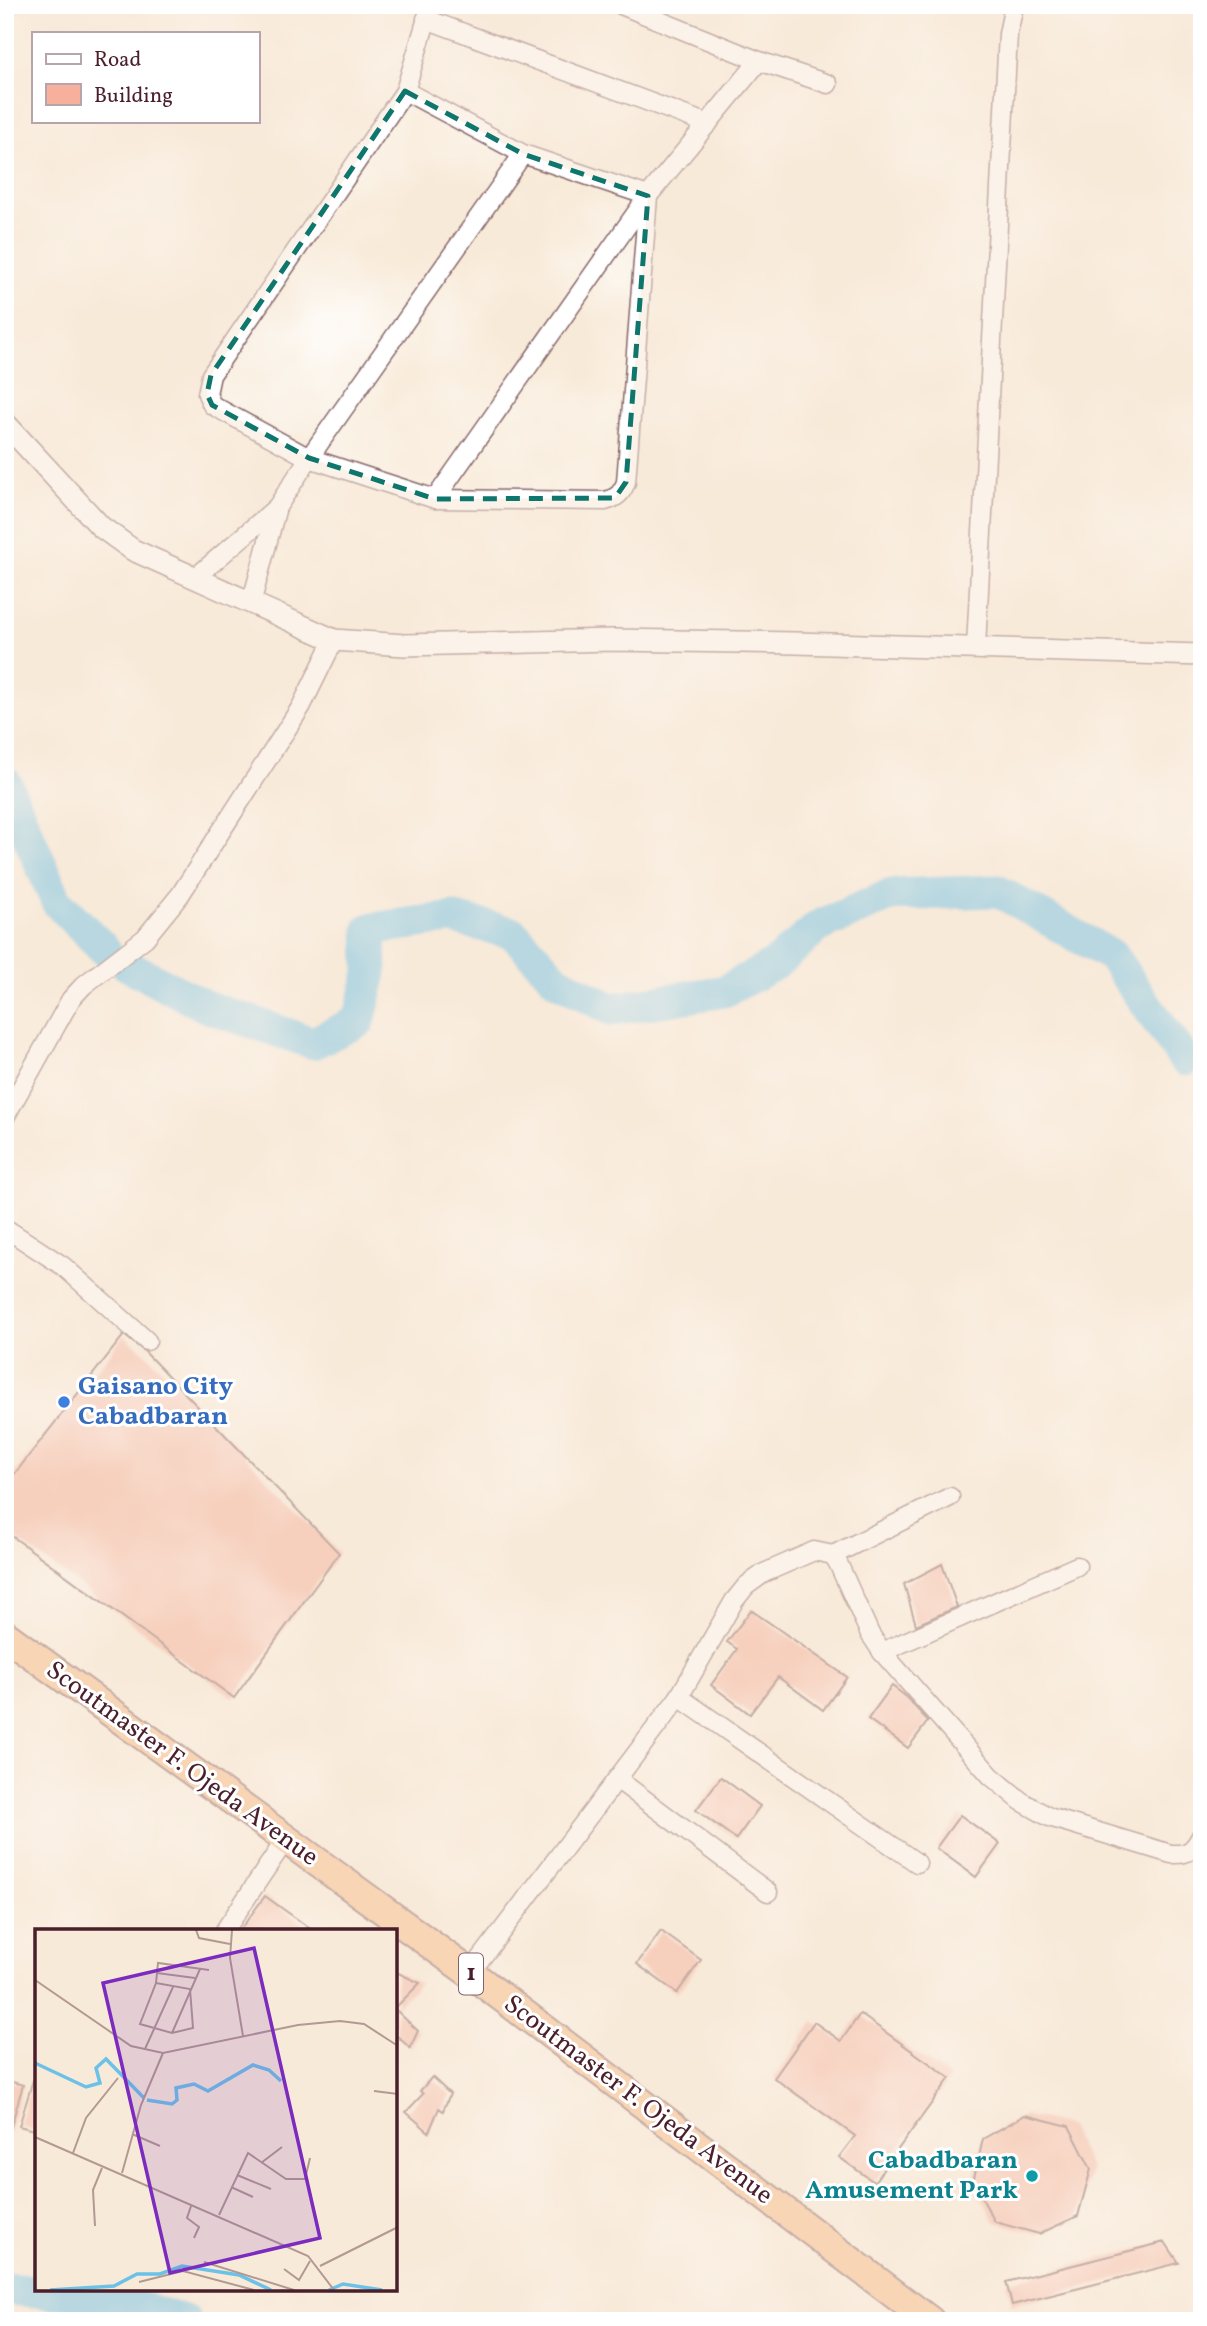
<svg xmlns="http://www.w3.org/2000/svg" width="1207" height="2326" viewBox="0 0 1207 2326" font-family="Vollkorn,serif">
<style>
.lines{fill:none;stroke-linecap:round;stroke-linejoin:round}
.river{stroke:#6bc1e8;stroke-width:33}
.building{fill:#f6b09b}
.minor-casing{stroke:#876668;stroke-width:21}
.tertiary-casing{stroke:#876668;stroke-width:24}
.trunk-casing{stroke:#876668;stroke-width:32}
.minor{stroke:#fff;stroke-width:18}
.tertiary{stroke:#fff;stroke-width:21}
.trunk{stroke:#f9bc8a;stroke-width:28}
.marked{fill:none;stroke:#0f766e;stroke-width:5;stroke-dasharray:14 9;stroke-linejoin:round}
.shop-dot{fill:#3f7fe0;stroke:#fff;stroke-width:2.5}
.culture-dot{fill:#0f9aa8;stroke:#fff;stroke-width:2.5}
.labels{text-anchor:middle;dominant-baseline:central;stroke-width:6;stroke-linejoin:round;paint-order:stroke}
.shield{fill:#fff;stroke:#80626b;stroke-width:2}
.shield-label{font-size:24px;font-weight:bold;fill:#4a1f2b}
.shop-label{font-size:26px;font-weight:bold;fill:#366cbe;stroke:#fff;text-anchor:start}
.street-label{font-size:26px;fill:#4a1f2b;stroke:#fff}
.culture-label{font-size:26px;font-weight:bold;fill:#0d838f;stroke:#fff;text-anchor:end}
.inset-river{fill:none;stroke:#6bc1e8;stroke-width:3.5}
.inset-road{fill:none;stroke:#b29993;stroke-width:2}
.view{fill:#7b2cbf;fill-opacity:0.15;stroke:#7b2cbf;stroke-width:3.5}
.inset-edge{fill:none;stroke:#4a1f2b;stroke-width:3.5}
</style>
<rect width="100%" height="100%" fill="#fff"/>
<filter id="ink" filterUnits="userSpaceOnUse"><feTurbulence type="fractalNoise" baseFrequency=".0143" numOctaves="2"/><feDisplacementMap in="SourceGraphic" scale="14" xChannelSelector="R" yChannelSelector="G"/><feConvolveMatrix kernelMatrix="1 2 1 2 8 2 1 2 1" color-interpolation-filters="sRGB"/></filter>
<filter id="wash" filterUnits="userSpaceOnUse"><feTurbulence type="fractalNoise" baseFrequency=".00686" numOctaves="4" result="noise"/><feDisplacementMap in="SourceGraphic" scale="28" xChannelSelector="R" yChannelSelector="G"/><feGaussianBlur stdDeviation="1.57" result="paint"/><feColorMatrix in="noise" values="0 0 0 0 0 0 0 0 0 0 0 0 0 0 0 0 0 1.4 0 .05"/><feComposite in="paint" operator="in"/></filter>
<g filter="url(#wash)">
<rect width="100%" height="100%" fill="#f8ead8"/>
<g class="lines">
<!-- river -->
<g class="river">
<path d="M5,782l52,120 48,48"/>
<path d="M127,965l78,41 108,37 46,-22 12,-48 -1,-44 82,-11 61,15 44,47 54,29 114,-18 50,-27 44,-38 72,-31 107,-4 114,65 73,104"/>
<path d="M5,2289l94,7 86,25"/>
</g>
</g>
<g id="blocks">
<!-- building -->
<g class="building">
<path d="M124,1335l21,17 194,201 -105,145 -229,-167v-45z"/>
<path d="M942,1564l15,43 -41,18 -12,-41z"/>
<path d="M751,1610l96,67 -24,33 -45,-33 -28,37 -39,-29 26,-36 -10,-7z"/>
<path d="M892,1686l12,9 24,26 -20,27 -40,-29z"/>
<path d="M721,1777l39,29 -24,33 -40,-29z"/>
<path d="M960,1815l40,29 -24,33 -40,-29z"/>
<path d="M265,1896l47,34h-72z"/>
<path d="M661,1931l40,29 -24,33 -40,-29z"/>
<path d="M396,1972l24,11 -24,24z"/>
<path d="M396,2010l22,21 -8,17 -14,-13z"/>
<path d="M860,2014l90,64 -76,104 -35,-25 16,-21 -81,-58 40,-56 27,19z"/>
<path d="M432,2077l18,17 -7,17 -4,-3 -10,24 -23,-20 17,-18 -3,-3z"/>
<path d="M5,2080l18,5 -14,48h-4z"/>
<path d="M33,2080l4,1v50l-18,-5z"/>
<path d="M1025,2115l44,11 22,43 -13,47 -39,18 -44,-12 -22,-40 10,-43z"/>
<path d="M1165,2242l14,21 -167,42 -6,-23z"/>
</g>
</g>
</g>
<g filter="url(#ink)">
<use href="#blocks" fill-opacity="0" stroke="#876668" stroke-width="2"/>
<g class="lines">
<!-- minor casing -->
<g class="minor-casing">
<g id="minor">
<path d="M621,5l138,56 69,23"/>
<path d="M426,19l282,105"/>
<path d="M405,91l118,63 125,42 -22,286c-4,11 -9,16 -21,19l-170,-2 -126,-41 -97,-53 -5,-11 4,-19 194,-284 26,-86"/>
<path d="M435,499l213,-303 111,-135"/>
<path d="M196,577l81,-70 32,-49 214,-304"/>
<path d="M251,604l26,-97"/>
<path d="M976,647l32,-613 6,-29"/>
<path d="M5,1117l66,-118 13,-14 61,-47 35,-43 121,-188 33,-67"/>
<path d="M5,1228l58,38 84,75"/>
<path d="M833,1555l117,-58"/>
<path d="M882,1652l195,-86"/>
<path d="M679,1697l238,166"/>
<path d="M617,1779l151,113"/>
<path d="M225,1930l61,-91"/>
<path d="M470,1973l209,-276 55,-96 12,-15 18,-13 50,-22 19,4 5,8 32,71 12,18 109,124 30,25 28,16 122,37c18,1 23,-4 31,-20"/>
</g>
</g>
<!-- tertiary casing -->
<g class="tertiary-casing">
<path id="tertiary" d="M5,423l96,104 32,23 201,90 70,5 209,-5 183,3 406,12"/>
</g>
<!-- trunk casing -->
<g class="trunk-casing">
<path id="trunk" d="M5,1635l465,338 460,348"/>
</g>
<!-- minor -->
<use href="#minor" class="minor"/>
<!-- tertiary -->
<use href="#tertiary" class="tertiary"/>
<!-- trunk -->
<use href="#trunk" class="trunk"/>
</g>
</g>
<!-- marked area -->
<path d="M0 0H1207V2326H0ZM405,91l118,63 125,42 -22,286 -11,16 -180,1 -126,-41 -97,-53 -5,-11 4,-19z" fill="#f8ead8" fill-opacity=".55" fill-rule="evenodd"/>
<path class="marked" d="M405,91l118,63 125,42 -22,286 -11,16 -180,1 -126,-41 -97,-53 -5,-11 4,-19z"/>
<!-- markers -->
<circle class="shop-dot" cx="64" cy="1402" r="7"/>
<circle class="culture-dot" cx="1032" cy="2176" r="7"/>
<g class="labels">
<!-- shield labels -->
<rect class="shield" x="459" y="1953.5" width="24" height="41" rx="5"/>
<g class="shield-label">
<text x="471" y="1974">1</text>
</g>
<!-- shop labels -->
<g class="shop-label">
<text x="78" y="1387">Gaisano City<tspan x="78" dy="30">Cabadbaran</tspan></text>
</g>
<!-- street labels -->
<g class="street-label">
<text transform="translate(182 1764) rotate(36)">Scoutmaster F. Ojeda Avenue</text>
<text transform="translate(638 2100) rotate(37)">Scoutmaster F. Ojeda Avenue</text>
</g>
<!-- culture labels -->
<g class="culture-label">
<text x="1018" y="2161">Cabadbaran<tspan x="1018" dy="30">Amusement Park</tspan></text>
</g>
</g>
<!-- overview -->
<g transform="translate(35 1929)">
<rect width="362" height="362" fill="#f8ead8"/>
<path class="inset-river" d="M0,134l51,24 14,-4 -4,-15 10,-9 38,39M112,171l25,4 5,-4 -1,-12 18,-4 14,7 45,-26 16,5 12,11M15,361l64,-4 23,-12h23l22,-8 57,9 32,15M294,361l14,-6 39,6"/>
<path class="inset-road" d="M161,1l3,8 31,6M197,1l-2,28 13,78M122,44l38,5M0,51l96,66 32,7 135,-28 42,-4 24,3 34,22M121,54l34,6 3,39 -21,5 -32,-9 16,-41 2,-20 51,7M137,104l28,-64M110,120l28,-62M339,162l24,3M97,205l28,12M0,208l273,119 26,34M38,224l13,-35 32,-40M226,234l21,-16M87,244l19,-68 22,-52M202,246l34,14M196,258l22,10M156,277l-4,12 12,9 -5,11M184,286l29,-62 38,26h19l5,-21M60,297l-2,-36 9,-22M169,333l90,28M285,337l78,-39M249,340l15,11 11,-19M104,353l44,-11 71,19"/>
<path class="view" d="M219,19l66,290 -150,35 -67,-290z"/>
<rect width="362" height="362" class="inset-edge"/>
</g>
<!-- margin -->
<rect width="1207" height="2326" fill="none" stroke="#fff" stroke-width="28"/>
<!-- legend -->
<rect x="32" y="32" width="228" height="91" fill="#ffffff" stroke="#b7a5aa" stroke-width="2"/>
<rect x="46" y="54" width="35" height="10" fill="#ffffff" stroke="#b7a5aa" stroke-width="2"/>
<text x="94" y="66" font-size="21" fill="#4a1f2b">Road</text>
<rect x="46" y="84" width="35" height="21" fill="#f6b09b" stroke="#b7a5aa" stroke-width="2"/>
<text x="94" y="102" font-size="21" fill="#4a1f2b">Building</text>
</svg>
